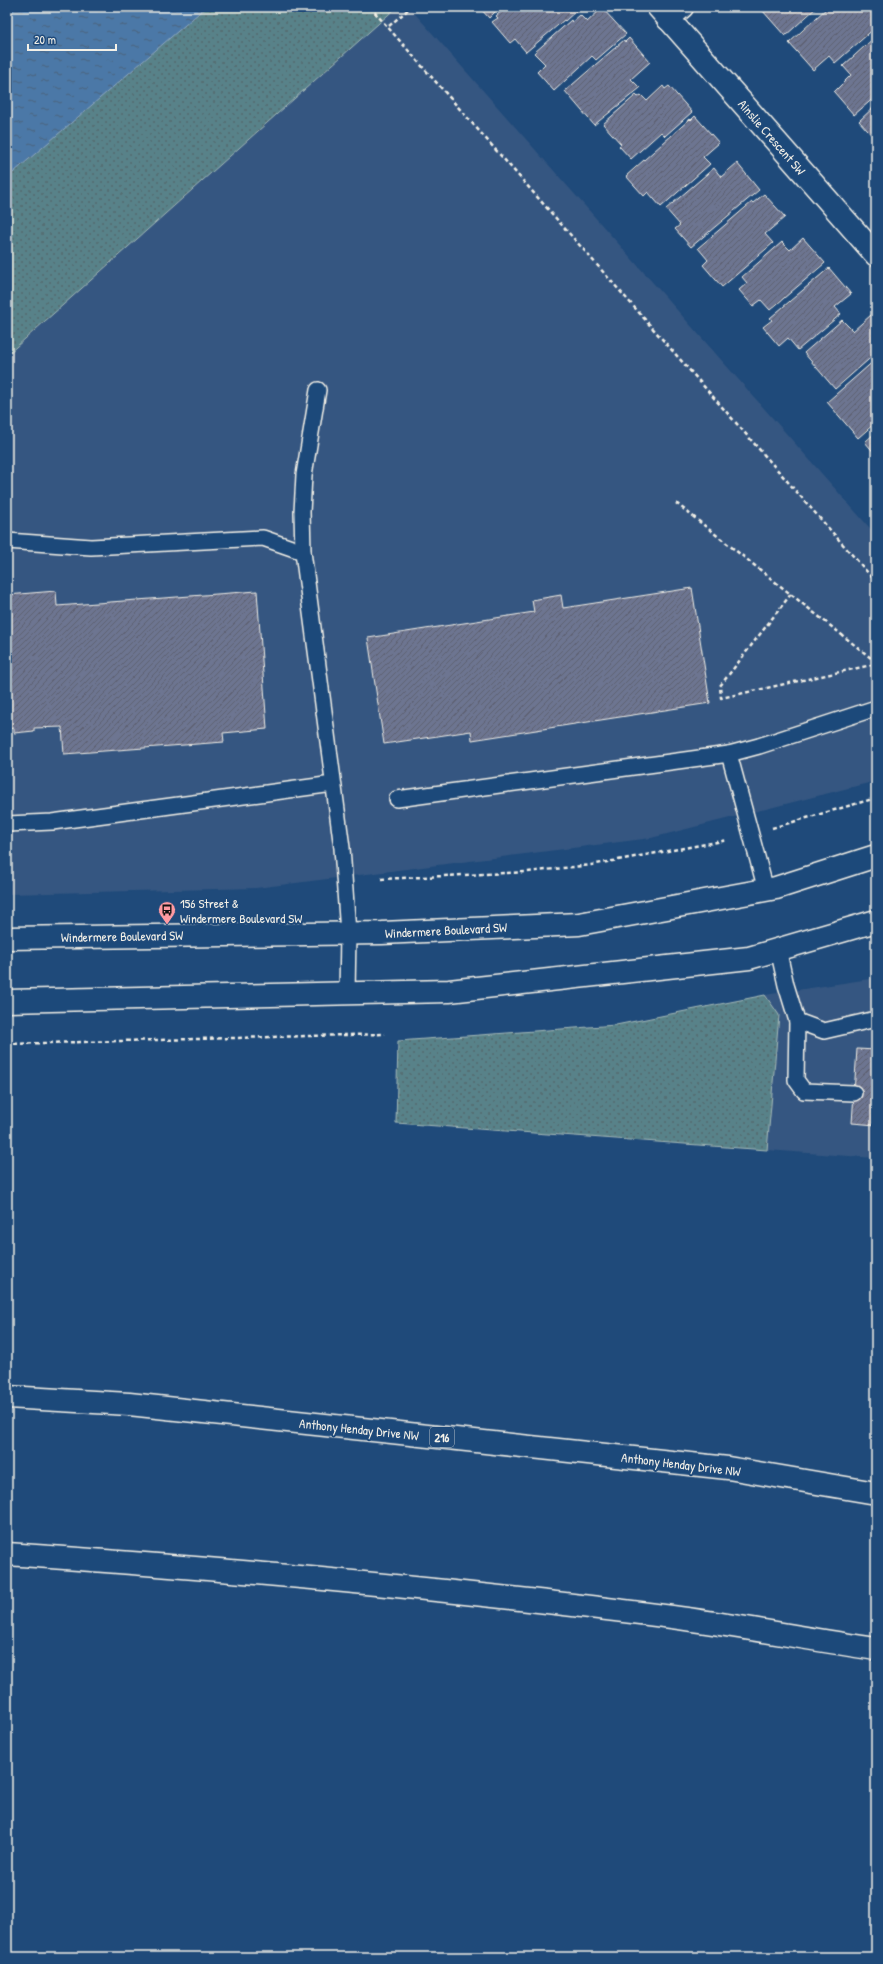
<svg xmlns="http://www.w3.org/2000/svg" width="883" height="1964" viewBox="0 0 883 1964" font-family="'Patrick Hand',sans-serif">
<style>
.built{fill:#365781}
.grass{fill:url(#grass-dots);stroke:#a6bab8}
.water{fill:url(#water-ripples);stroke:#8fa8c1}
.building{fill:url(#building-hatch);stroke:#f4f1e8}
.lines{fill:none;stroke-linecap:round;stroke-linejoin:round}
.service-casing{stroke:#f4f1e8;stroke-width:18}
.minor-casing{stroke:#f4f1e8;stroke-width:25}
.secondary-casing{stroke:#f4f1e8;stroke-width:25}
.motorway-casing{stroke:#f4f1e8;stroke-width:25}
.path{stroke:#f4f1e8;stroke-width:2.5;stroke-dasharray:4 3;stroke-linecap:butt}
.service{stroke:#1f4a7a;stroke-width:15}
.minor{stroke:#1f4a7a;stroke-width:22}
.secondary{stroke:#1f4a7a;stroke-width:22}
.motorway{stroke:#1f4a7a;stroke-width:22}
.labels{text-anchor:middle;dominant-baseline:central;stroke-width:4;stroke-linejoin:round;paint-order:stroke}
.shield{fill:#1f4a7a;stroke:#b4bfc7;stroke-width:1}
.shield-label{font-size:12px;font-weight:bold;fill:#f4f1e8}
.street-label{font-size:13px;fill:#f4f1e8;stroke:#1f4a7a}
.poi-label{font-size:13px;fill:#f4f1e8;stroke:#1f4a7a;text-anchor:start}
</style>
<defs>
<pattern id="grass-dots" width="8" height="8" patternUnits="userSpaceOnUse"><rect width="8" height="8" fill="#598289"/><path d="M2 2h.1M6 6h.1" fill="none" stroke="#52686b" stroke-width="1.8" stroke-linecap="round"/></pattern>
<pattern id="water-ripples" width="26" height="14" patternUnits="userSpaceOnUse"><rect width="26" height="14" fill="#4c78a7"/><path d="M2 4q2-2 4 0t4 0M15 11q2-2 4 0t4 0" fill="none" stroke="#4b627b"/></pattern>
<pattern id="building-hatch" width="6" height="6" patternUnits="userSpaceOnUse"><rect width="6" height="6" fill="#6d7491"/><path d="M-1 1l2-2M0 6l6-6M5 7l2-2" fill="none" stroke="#5d606f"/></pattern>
</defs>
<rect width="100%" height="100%" fill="#1f4a7a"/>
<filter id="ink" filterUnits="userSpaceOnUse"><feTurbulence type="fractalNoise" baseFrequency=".025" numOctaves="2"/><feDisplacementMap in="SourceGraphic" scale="8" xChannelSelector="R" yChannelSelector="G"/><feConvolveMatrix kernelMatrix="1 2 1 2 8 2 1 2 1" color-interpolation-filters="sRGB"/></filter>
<g filter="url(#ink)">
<!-- built -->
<g class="built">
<path d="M397,7h12l467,528v246l-225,57 -395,50 -249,6v-539z"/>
<path d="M876,978v180l-480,-35 2,-82 218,-16 149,-30z"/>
</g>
<!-- grass -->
<g class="grass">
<path d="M7,7h390l-390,348z"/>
<path d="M765,995l14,20 -12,135 -371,-27 2,-82 218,-16z"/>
</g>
<!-- water -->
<path class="water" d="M7,7h199l-199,171z"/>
<!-- building -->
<g class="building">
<path d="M479,7h18l-1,2 1,1 -8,8z"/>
<path d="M506,7h68l3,3 -12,11 -1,-1 -38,32 -11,-13 -5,4 -18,-21 6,-4 -2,-2z"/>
<path d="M765,7h52l-32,29 -23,-26z"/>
<path d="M828,7h48v20l-41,36 -6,-7 -16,14 -24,-27z"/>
<path d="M602,8l24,26 -30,26 -4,-4 -38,35 -17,-19 8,-8 -11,-11 37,-33 1,2 8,-7 7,7z"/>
<path d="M876,36v60l-22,19 -20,-23 17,-17 -8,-9z"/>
<path d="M629,38l21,24 -19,17 9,9 -46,37 -29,-34 59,-51 1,2z"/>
<path d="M663,86l2,3 4,-3 23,26 -27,24 -4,-4 -30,27 -12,-13 2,-2 -18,-20 33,-29 2,2 3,-2 6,6z"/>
<path d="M876,105v35l-17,-19z"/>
<path d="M695,116l24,27 -16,14 7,7 -49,43 -13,-15 -4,4 -18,-20 64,-57 1,1z"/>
<path d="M737,163l22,27 -68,57 -16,-18 5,-4 -14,-16 48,-41 7,9z"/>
<path d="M764,194l21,23 -20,17 8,9 -51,44 -19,-22 5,-5 -10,-12 54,-46 1,1z"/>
<path d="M803,238l22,25 -55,47 -9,-10 -8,6 -14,-16 8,-7 -5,-6 40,-35 8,8z"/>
<path d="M829,268l22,26 -16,13 6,7 -43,36 -10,-12 -9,8 -16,-19 9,-7 -2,-2z"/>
<path d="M871,315l5,5v33l-41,36 -31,-36 38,-33 11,11z"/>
<path d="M876,359v63l-18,16 -31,-36z"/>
<path d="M876,432v23l-11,-13z"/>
<path d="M692,588l18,115 -238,37 -1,-9 -87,13 -16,-106 166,-26 -2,-12 29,-5 2,13z"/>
<path d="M56,591l1,15 200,-15 10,138 -44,4 1,9 -160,12 -2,-27 -28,1v3l-20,2v-5l-7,1v-134z"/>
<path d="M857,1049l19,1v75l-24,-2z"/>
</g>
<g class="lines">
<!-- service casing -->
<g class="service-casing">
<g id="service">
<path d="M7,541l84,6 172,-9 40,14 39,296 6,85 -1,61"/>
<path d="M303,552l-1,-40 2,-37 14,-85"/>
<path d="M729,754l37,136"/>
<path d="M397,799l332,-45 30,-8 117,-38"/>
<path d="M7,824l45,-2 281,-38"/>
<path d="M778,949l8,36 11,36 -1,59 8,11 50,2"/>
<path d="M797,1021l27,10 52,-12"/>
</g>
</g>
<!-- minor casing -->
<g class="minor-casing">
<g id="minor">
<path d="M658,7l218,248"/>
<path d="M668,19l14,-12"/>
</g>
</g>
<!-- secondary casing -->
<g class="secondary-casing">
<g id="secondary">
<path d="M7,938l375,-5 197,-9 197,-36 100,-32"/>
<path d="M7,1001l442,-10 300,-33 127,-37"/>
</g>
</g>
<!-- motorway casing -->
<g class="motorway-casing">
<g id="motorway">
<path d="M7,1397l122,7 599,64 148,25"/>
<path d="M7,1554c222,15 444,35 665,63 68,9 136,22 204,32"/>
</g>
</g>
<!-- path -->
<g class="path">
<path d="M370,7l506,575"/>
<path d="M389,26l22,-19"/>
<path d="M676,503l200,159"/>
<path d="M791,594l-71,92 1,12 155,-34"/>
<path d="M772,828l104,-30"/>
<path d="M381,879l146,-7 64,-7 137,-25"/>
<path d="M7,1044l378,-10"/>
</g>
<!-- service -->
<use href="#service" class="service"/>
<!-- minor -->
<use href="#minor" class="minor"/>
<!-- secondary -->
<use href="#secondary" class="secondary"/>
<!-- motorway -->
<use href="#motorway" class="motorway"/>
</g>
</g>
<!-- icons -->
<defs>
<g id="bus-pin" transform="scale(0.9)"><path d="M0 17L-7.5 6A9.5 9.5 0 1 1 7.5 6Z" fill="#ff9aa2" stroke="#1f4a7a"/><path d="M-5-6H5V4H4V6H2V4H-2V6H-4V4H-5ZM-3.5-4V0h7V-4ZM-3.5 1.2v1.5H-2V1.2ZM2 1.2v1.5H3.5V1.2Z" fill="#111"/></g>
</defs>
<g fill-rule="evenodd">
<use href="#bus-pin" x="167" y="910"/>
</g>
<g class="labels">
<!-- shield labels -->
<rect class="shield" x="430" y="1427" width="24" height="20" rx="3"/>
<g class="shield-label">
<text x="442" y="1437">216</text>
</g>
<!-- street labels -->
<g class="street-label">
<text transform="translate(772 137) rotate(49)">Ainslie Crescent SW</text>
<text transform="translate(446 930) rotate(-3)">Windermere Boulevard SW</text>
<text transform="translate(122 936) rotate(-1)">Windermere Boulevard SW</text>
<text transform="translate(359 1429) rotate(6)">Anthony Henday Drive NW</text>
<text transform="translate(681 1464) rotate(7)">Anthony Henday Drive NW</text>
</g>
<!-- poi labels -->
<g class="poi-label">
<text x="180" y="903">156 Street &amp;<tspan x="180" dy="15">Windermere Boulevard SW</tspan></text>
</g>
</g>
<!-- margin -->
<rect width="883" height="1964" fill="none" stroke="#1f4a7a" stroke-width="24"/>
<rect x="12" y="12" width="859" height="1940" fill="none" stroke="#f4f1e8" stroke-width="1.5" filter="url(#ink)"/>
<!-- scale -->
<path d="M28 44v6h88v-6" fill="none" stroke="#f4f1e8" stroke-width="2"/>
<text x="34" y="44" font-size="12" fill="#f4f1e8" stroke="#1f4a7a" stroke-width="3" paint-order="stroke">20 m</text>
</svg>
